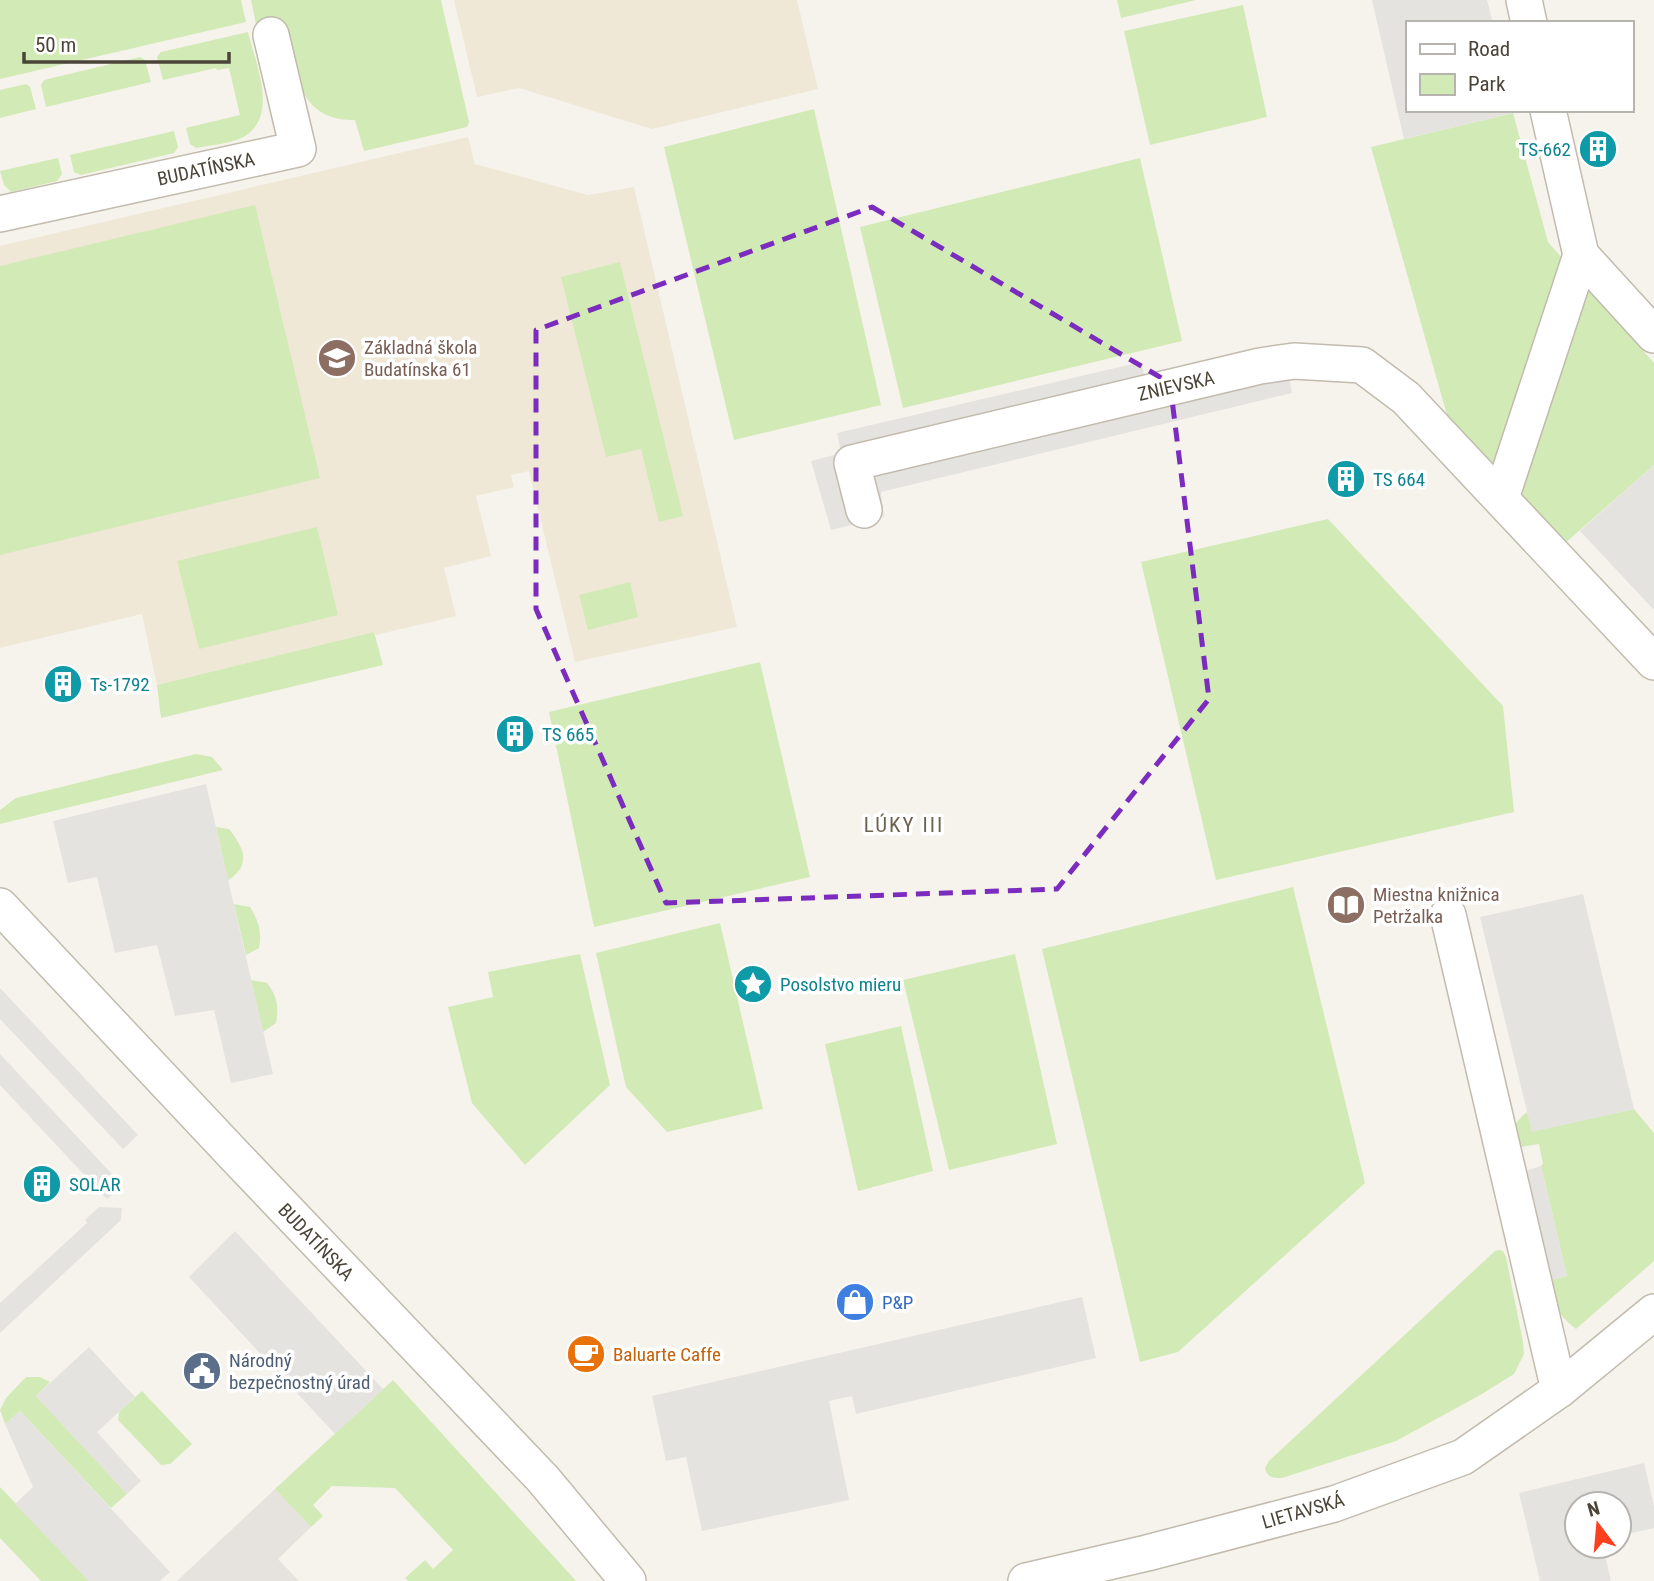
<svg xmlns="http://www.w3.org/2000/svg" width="1654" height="1581" viewBox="0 0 1654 1581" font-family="'Roboto Condensed',sans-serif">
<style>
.industrial{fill:#e6e2dd}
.education{fill:#efe8d6}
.green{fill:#d2eab5}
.parking{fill:#e5e3e0}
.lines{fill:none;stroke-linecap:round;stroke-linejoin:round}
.minor-casing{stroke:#c2bbae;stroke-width:38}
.minor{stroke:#fff;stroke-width:35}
.marked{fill:none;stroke:#7b2cbf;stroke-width:5;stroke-dasharray:14 9;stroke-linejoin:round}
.labels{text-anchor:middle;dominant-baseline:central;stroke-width:7;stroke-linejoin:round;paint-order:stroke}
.culture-label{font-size:19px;fill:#0d838f;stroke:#fff;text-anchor:start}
.street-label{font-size:19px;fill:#4b4439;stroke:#fff}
.education-label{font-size:19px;fill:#785e54;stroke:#fff;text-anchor:start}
.shop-label{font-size:19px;fill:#366cbe;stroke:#fff;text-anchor:start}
.food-label{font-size:19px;fill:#c56008;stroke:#fff;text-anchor:start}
.service-label{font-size:19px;fill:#4e5e75;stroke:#fff;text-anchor:start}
.neighbourhood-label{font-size:21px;letter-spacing:2px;fill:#6e6250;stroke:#fff}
</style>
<rect width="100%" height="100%" fill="#f6f3ec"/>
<!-- industrial -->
<path class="industrial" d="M275,1489l36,38 -33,32 21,22h-122z"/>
<!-- education -->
<g class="education">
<path d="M454,0h343l21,89 -166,40 -133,-41 -42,9z"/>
<path d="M468,137l7,27 113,31 46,-8 103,440 -162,35 -46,-191 -18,4 3,12 -38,9 15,60 -47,12 12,48 -80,19 -2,-3 -217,53 -15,-71 -142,34v-402z"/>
</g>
<!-- green -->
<g class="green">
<path d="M0,0h241l5,22 -246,57z"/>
<path d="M251,0h190l28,122 -2,5 -103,24 -9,-31c-59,1 -59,-51 -70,-96l-28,5z"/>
<path d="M1117,0h79l-75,18z"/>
<path d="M1243,5l24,112 -117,28 -26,-114z"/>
<path d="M248,32c7,30 31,83 -3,104 -13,8 -35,9 -49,12l-6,-4 -4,-16 54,-13 -11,-47 -12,2 -1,-2 -53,12 -6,-23 4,-5z"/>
<path d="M140,57l5,3 6,22 -105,25 -5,-22 3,-5z"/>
<path d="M26,84l4,3 6,22 -36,9v-28z"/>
<path d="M814,109l67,296 -147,35 -70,-293z"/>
<path d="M1513,113l35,129 106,121v102l-90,79 -117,-129 -76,-268z"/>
<path d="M174,131l4,16 -4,6 -93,22 -7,-3 -4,-17z"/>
<path d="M58,158l4,16 -5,7 -46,11 -7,-7 -4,-14z"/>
<path d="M1140,158l42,183 -279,67 -43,-181z"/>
<path d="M255,205l65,273 -320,77v-289z"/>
<path d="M620,262l63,254 -24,6 -18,-73 -35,8 -45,-180z"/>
<path d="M1328,519l175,187 11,106 -298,68 -75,-318z"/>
<path d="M317,527l21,88 -139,34 -22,-88z"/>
<path d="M630,582l8,35 -50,13 -9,-35z"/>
<path d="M374,632l9,33 -222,53 -4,-33z"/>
<path d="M760,662l50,215 -216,50 -45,-215z"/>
<path d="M196,754l16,3 11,13 -223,54v-14l16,-12z"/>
<path d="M216,827l13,2c15,19 23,36 -1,51z"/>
<path d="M1293,887l72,296 -187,169 -38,10 -98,-413z"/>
<path d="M234,904l16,3c9,15 12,24 9,41l-13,7z"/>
<path d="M720,923l43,186 -96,23 -41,-45 -30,-134z"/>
<path d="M580,954l30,131 -85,80 -53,-62 -24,-96 45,-10 -5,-25z"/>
<path d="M1015,954l42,190 -108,26 -46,-190z"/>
<path d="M251,980l16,3c10,13 12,23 9,40l-13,9z"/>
<path d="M901,1026l32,145 -75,20 -33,-147z"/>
<path d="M1634,1109l20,24v128l-78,68c-17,-13 -24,-26 -29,-48l20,-5 -26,-110 2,-2 -4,-20 -23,4c-4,-17 -3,-25 11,-36l6,19z"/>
<path d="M1499,1250l4,1 3,6 17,85 1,12 -10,20 -32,20 -86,47 -114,37c-10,0 -14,0 -17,-10l4,-7 226,-210z"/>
<path d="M26,1377h14l10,5 -14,14 91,98 -16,14 -91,-97 -15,13 -5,-14 6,-12z"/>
<path d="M393,1380l175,192 8,9h-168l-3,-3 20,-18 8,9 20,-19 -58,-62 -63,-2 -19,19 10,11 -12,11 -36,-38z"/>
<path d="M142,1391l50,53 -22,20 -9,1 -43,-45 1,-8z"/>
<path d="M0,1487l89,94h-48l-41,-43z"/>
</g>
<!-- parking -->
<g class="parking">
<path d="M1372,0h115l6,23h-86v87h106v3l-109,26z"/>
<path d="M1141,362l5,20 143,-7 3,18 -411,99 3,25 -53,13 -20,-69 30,-8 -4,-20z"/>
<path d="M1654,465v145l-74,-79z"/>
<path d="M206,784l67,290 -42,9 -17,-73 -39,6 -18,-71 -42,8 -18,-76 -29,6 -15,-62z"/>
<path d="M1583,894l51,215 -102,23 -52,-215z"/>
<path d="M0,988l138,147 -15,14 -123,-130z"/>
<path d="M0,1054l123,132 -16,13 -107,-114z"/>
<path d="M1541,1166l26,110 -20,5 -25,-109z"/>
<path d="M99,1207l23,1 -1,12 -121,113v-30l87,-80 -2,-3z"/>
<path d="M235,1231l148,158 -48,45 -146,-157z"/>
<path d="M1082,1297l14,61 -240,56 -4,-18 -23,5 20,99 -147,31 -16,-74 -20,4 -14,-65z"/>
<path d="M89,1347l46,50 -38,35 44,49 -14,13 -91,-98z"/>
<path d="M20,1411l150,161 -10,9h-71l-74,-77 18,-17 -28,-63z"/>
<path d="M1644,1463l10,43v22l-35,8v-32h-42v42h26l8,35h-71l-21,-88z"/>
</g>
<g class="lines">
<!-- minor casing -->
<g class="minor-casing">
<g id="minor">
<path d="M1524,0l5,23"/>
<path d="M1548,110l33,145 73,80"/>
<path d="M0,214l298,-65 -27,-114"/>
<path d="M1501,498l80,-243"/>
<path d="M864,510l-12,-47 408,-97 34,-5 68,4 44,33 248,264"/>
<path d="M0,906l236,251 307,322 85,102"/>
<path d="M1448,915l111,475"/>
<path d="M1026,1581l121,-28 187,-49 129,-47 96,-67 95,-78"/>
</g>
</g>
<!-- minor -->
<use href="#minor" class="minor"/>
</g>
<!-- marked area -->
<path class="marked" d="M872,207l298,176 39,316 -152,190 -391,14 -130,-294v-279z"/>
<!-- icons -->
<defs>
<g id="building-disc" transform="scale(2.0125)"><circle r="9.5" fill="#0f9aa8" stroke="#fff"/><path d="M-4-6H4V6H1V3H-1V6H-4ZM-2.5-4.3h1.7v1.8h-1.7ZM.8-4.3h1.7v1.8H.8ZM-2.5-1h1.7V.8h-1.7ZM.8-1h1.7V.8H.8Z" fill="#fff"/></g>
<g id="school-disc" transform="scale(2.0125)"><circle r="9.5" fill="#8d6e63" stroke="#fff"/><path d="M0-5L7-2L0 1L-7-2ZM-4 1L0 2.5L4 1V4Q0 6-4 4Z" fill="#fff"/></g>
<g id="library-disc" transform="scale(2.0125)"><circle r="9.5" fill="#8d6e63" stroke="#fff"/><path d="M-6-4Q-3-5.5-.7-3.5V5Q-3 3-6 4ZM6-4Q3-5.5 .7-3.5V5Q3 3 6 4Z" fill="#fff"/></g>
<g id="sight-disc" transform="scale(2.0125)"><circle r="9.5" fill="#0f9aa8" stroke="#fff"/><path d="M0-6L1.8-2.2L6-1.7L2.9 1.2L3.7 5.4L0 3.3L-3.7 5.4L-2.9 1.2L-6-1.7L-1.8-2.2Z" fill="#fff"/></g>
<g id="shop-disc" transform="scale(2.0125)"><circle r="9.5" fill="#3f7fe0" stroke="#fff"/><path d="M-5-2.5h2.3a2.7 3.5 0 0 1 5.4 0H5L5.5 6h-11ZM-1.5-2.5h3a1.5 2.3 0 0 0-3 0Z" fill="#fff"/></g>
<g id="cafe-disc" transform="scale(2.0125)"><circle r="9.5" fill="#e8710a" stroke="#fff"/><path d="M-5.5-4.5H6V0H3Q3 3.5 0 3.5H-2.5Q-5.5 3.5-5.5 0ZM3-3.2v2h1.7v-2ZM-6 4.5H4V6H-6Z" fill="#fff"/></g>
<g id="civic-disc" transform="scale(2.0125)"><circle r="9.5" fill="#5c6f8a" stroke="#fff"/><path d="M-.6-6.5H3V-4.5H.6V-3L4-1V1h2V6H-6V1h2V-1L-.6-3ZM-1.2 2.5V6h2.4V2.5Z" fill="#fff"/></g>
</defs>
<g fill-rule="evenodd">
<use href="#building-disc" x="1598" y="149"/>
<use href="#school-disc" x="337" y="358"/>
<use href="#building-disc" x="1346" y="479"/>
<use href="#building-disc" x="63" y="684"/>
<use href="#building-disc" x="515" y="734"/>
<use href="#library-disc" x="1346" y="905"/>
<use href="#sight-disc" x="753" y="984"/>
<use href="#building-disc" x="42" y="1184"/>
<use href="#shop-disc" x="855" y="1302"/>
<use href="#cafe-disc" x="586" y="1354"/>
<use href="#civic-disc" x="202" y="1371"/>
</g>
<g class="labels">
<!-- culture labels -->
<g class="culture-label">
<text x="1571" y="149" text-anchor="end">TS-662</text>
<text x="1373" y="479">TS 664</text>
<text x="90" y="684">Ts-1792</text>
<text x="542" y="734">TS 665</text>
<text x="780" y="984">Posolstvo mieru</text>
<text x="69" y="1184">SOLAR</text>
</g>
<!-- street labels -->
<g class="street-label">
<text transform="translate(206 169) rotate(-12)">BUDATÍNSKA</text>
<text transform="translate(1176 386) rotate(-13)">ZNIEVSKA</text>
<text transform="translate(316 1242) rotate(46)">BUDATÍNSKA</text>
<text transform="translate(1303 1511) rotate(-16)">LIETAVSKÁ</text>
</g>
<!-- education labels -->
<g class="education-label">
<text x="364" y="347">Základná škola<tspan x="364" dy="22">Budatínska 61</tspan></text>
<text x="1373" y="894">Miestna knižnica<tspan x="1373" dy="22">Petržalka</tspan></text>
</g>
<!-- shop labels -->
<g class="shop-label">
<text x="882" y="1302">P&amp;P</text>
</g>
<!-- food labels -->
<g class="food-label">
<text x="613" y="1354">Baluarte Caffe</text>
</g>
<!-- service labels -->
<g class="service-label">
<text x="229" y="1360">Národný<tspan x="229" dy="22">bezpečnostný úrad</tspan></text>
</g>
<!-- neighbourhood labels -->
<g class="neighbourhood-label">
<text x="904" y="825">LÚKY III</text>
</g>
</g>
<!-- legend -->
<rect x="1406" y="21" width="228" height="91" fill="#ffffff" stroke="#b7b4b0" stroke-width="2"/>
<rect x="1420" y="44" width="35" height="10" fill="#ffffff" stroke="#b7b4b0" stroke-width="2"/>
<text x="1468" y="56" font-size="21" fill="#4b4439">Road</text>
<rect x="1420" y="74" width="35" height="21" fill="#d2eab5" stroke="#b7b4b0" stroke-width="2"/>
<text x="1468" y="91" font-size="21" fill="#4b4439">Park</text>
<!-- north arrow -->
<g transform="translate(1598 1525) rotate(344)"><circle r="33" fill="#ffffff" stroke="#b7b4b0" stroke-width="2"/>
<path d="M0-5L12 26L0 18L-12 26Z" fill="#fc3f1d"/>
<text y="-10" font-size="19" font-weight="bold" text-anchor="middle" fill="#4b4439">N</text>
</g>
<!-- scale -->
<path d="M24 52v10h205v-10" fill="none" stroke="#4b4439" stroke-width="3.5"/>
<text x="35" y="52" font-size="21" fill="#4b4439" stroke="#ffffff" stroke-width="5" paint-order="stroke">50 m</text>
</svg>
